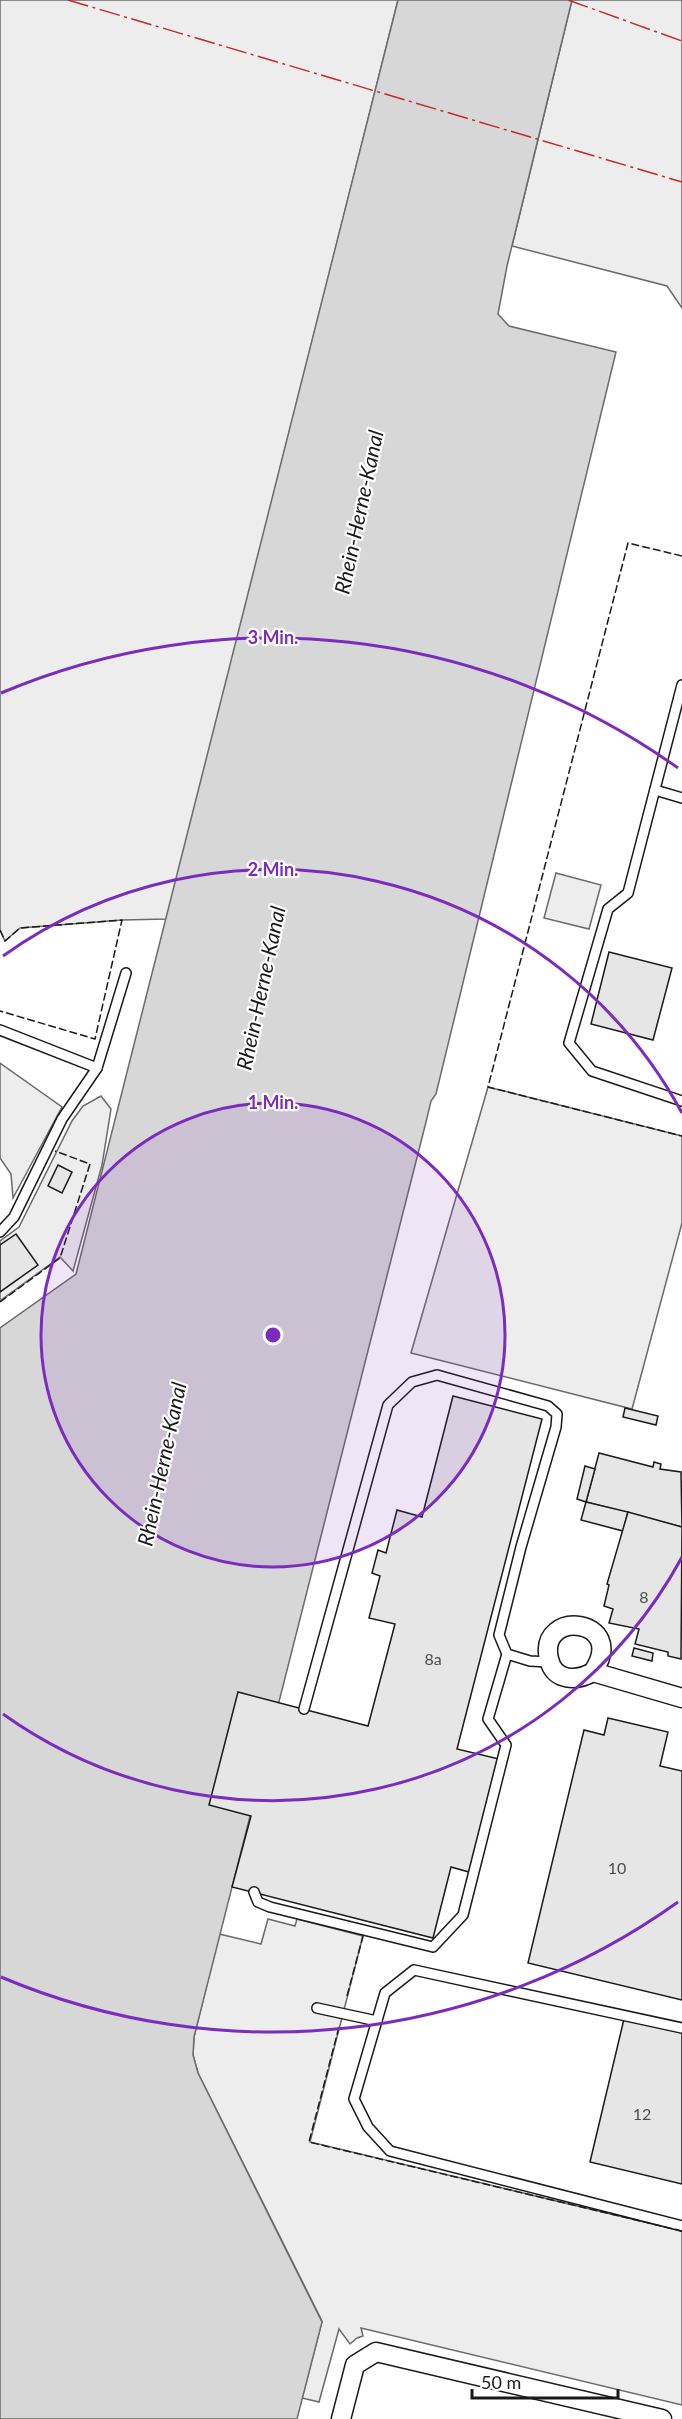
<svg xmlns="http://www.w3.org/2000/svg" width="682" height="2419" viewBox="0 0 682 2419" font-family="Lato,sans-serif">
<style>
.built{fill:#ededed;stroke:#6a6a6a;stroke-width:1.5}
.water{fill:#d7d7d7;stroke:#6a6a6a;stroke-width:1.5}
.building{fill:#e6e6e6;stroke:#1a1a1a;stroke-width:1.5}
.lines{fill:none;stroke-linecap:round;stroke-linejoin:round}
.lane-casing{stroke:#1a1a1a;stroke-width:12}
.street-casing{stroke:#1a1a1a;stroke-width:21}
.lane{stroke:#fff;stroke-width:9}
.street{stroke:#fff;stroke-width:18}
.fence{stroke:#1a1a1a;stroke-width:1.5;stroke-dasharray:8 3;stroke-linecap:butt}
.power{stroke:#c62828;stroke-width:1.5;stroke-dasharray:21 4.5 3 4.5;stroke-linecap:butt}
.ring{fill:none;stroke:#7b2cbf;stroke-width:3}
.labels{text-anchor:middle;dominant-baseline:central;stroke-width:4.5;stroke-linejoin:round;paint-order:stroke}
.number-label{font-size:16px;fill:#4d4d4d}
.water-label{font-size:21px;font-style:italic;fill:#1a1a1a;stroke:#fff}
.centre{fill:#7b2cbf;stroke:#fff;stroke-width:3}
.ring-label{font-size:18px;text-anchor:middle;font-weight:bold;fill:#7b2cbf;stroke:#fff;stroke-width:4.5;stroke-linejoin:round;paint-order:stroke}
</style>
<rect width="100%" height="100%" fill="#fff"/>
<!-- built -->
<g class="built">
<path d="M0,0h398l-231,919 -45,1 -102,8 -15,13 -5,-11z"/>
<path d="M572,0h110v308l-15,-22 -155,-40z"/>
<path d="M556,873l45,12 -12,44 -45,-11z"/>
<path d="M0,1063l62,44 -49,91 -2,-24 -11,-16z"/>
<path d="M488,1087l194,49v87l-50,186 -221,-56z"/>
<path d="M101,1096l10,13 -9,56 -29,106 -13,-14 -60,44v-60l19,-14 53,-106 11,-15z"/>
<path d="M268,1919l27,7 2,-7 66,17 -53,206 372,89v174l-321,-77 2,8 -6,2 -7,6 -11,-15 -20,73 -17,-4 20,-77 -124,-248 -5,-18 1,-18 25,-103 42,10z"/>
</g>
<!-- water -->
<path class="water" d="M398,0h174l-65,266 -9,48 11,12 107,26 -180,742 -5,7 -5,21 -232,915 -1,18 5,18 124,249 -25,97h-297v-1091l76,-54z"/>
<!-- building -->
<g class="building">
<path d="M609,952l63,16 -19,72 -62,-16z"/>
<path d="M58,1165l14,7 -10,21 -14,-7z"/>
<path d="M16,1234l22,31 -38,27v-47z"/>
<path d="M453,1396l89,23 -85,330 42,10 -30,113 -18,-5 -18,71 -201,-51 19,-71 -42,-11 29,-113 130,34 27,-102 -26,-6 11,-42 -8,-3 6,-23 8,3 11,-43 25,7z"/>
<path d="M625,1408l33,8 -2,9 -33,-8z"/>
<path d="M599,1453l54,14 1,-5 7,2 -1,5 21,3 1,55 -96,-25z"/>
<path d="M585,1466l10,3 -9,33 -9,-3z"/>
<path d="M586,1502l42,10 -5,19 -42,-11z"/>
<path d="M628,1512l54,15 -1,132 -13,-3v-4l-33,-8 4,-15 -30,-6 4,-14 -9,-3 5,-21 -2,-1z"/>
<path d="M634,1648l19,5 -1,8 -20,-5z"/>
<path d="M608,1718l60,14 -8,34 22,5v229l-154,-37 56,-233 20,5z"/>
<path d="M624,2019l58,14v151l-92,-22z"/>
</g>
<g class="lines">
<!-- lane casing -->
<g class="lane-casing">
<g id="lane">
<path d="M682,685l-54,208 -20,16 -39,134 23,28 90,30"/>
<path d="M655,790l27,8"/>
<path d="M0,1030l97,38"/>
<path d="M0,1232l14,-15 48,-98 35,-51 29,-95"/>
<path d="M304,1709l84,-304 24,-23 25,-7 111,31 9,8 -1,13 -35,120 -22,88 8,19 23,7 19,1"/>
<path d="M254,1892l4,10 12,5 163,40 30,-32 43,-170 -18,-26 19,-65"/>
<path d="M317,2008l60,13"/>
<path d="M682,2028l-268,-58 -29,23 -31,106 14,28 22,24 292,75"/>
</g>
</g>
<!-- street casing -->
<g class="street-casing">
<g id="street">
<path d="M593,1672c36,-54 -56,-64 -44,-13 5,23 28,22 44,13l89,26"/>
<path d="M341,2419l14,-54 21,-13 286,67"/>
</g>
</g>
<!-- lane -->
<use href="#lane" class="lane"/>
<!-- street -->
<use href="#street" class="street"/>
<!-- fence -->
<g class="fence">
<path d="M682,556l-54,-13 -140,544 194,49"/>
<path d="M0,930l5,11 15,-13 102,-8 -27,119 -95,-28"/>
<path d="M0,1302l60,-44 30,-94 -35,-13"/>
<path d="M347,1996l16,-60"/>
<path d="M339,2027l-30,115 373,89"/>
</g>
<!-- power -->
<g class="power">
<path d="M68,0l614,182"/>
<path d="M568,0l114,41"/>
</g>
</g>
<!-- distance rings -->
<circle cx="273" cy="1335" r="232" fill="#7b2cbf" fill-opacity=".12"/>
<g class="ring">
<circle cx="273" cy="1335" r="232"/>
<path d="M682 1557A465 465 0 0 1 3 1714M3 956A465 465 0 0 1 682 1113"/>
<path d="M678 1902A697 697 0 0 1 1 1977M1 693A697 697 0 0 1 678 768"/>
</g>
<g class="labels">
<!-- number labels -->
<g class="number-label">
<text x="644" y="1596">8</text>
<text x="433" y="1658">8a</text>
<text x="617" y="1867">10</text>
<text x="642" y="2113">12</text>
</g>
<!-- water labels -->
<g class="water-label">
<text transform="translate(358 512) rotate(-78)">Rhein-Herne-Kanal</text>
<text transform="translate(260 988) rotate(-78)">Rhein-Herne-Kanal</text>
<text transform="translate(161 1464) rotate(-78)">Rhein-Herne-Kanal</text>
</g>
</g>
<circle cx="273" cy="1335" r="9" class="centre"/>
<g class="ring-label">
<text x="273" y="644">3 Min.</text>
<text x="273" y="876">2 Min.</text>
<text x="273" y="1109">1 Min.</text>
</g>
<!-- scale -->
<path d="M472 2389v9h146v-9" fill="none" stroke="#1a1a1a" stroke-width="3"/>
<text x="481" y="2389" font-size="18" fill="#1a1a1a" stroke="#ffffff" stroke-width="4.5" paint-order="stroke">50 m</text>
</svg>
